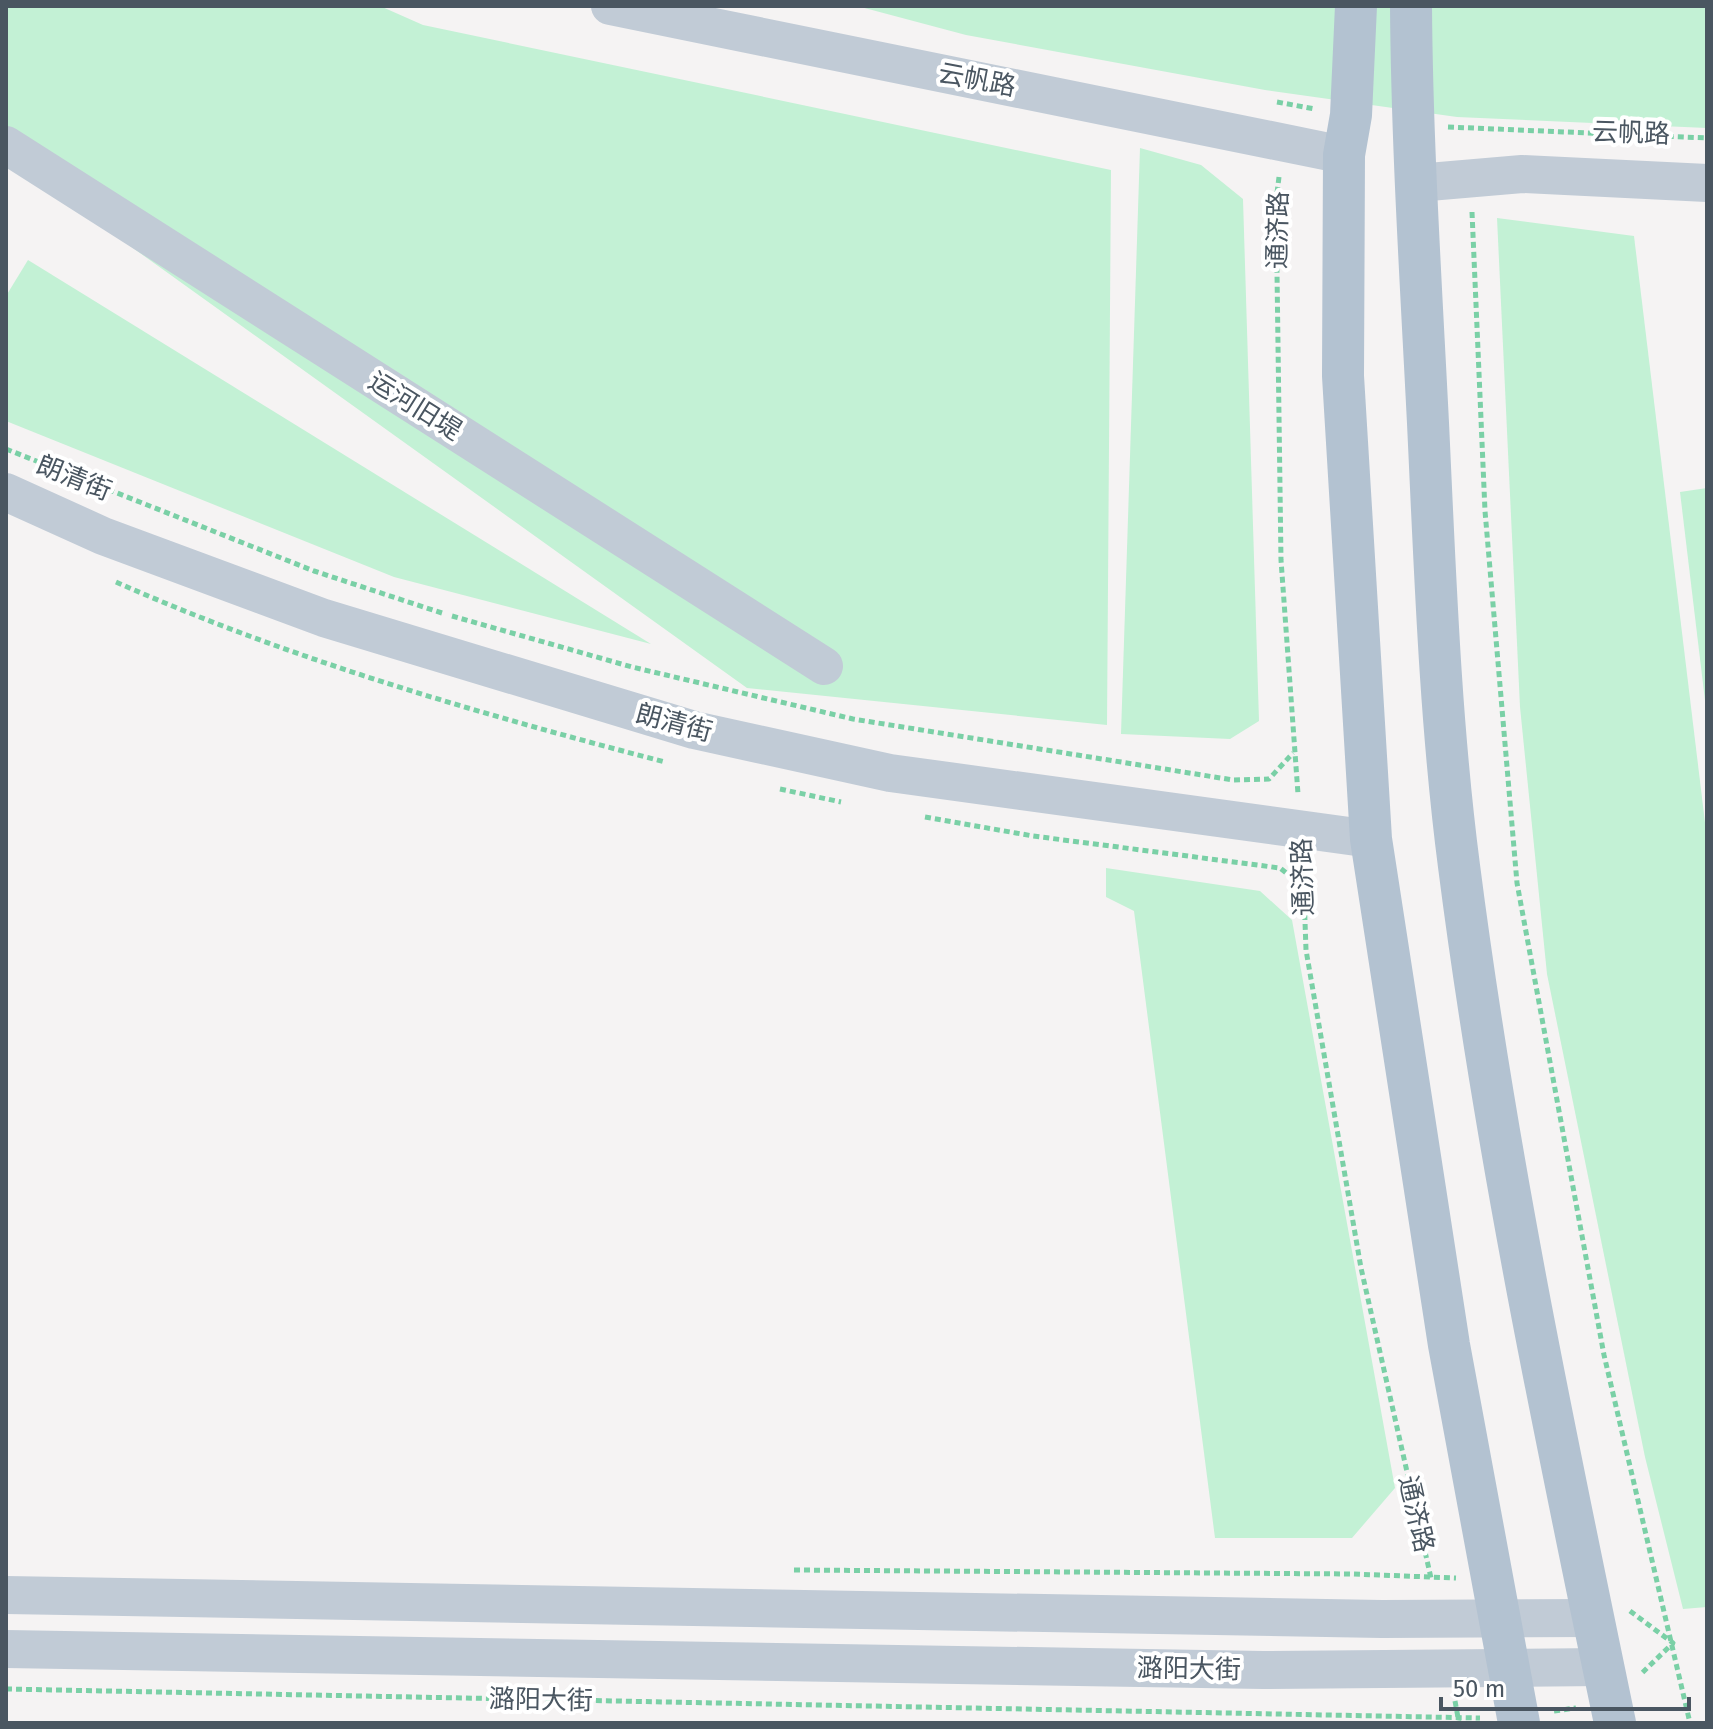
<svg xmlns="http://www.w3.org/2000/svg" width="1713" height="1729" viewBox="0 0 1713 1729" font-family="'Fira Sans','Noto Sans SC',sans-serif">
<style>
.green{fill:#c3f1d5}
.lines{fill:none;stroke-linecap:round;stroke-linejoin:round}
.path{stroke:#7ad0a6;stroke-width:5;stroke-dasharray:6 4;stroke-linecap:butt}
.secondary{stroke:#c1cbd6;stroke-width:38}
.primary{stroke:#b3c2d1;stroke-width:42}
.labels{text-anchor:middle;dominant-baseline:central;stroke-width:8;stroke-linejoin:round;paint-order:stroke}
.street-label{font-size:26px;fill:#4a5661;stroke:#fff}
</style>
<rect width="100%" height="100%" fill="#f5f3f3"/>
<!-- green -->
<g class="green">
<path d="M6,6h374l43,19 688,145 -4,555 -360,-37 -741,-531z"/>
<path d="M857,6h850v122l-250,-11 -192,-27 -299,-55z"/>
<path d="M1140,148l61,17 42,34 16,522 -29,18 -109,-5z"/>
<path d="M1497,218l137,18 73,603v768l-24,2 -38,-152 -98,-483 -27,-267z"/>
<path d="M28,260l623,384 -257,-67 -388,-156v-125z"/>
<path d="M1707,488v229l-27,-225z"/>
<path d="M1106,868l154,23 32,29 103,568 -43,50h-137l-81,-627 -28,-14z"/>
</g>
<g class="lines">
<!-- path -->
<g class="path">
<path d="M1277,102l38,7"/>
<path d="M1448,127l259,11"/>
<path d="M1279,177l-3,24 5,359 17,234"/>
<path d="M1472,212l13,299 32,372 87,472 86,368"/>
<path d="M6,449l308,122 128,42"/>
<path d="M116,582c176,78 364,132 549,180"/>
<path d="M452,616l180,51 221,52 380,61 36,-1 24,-26"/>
<path d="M780,789l61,13"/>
<path d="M925,817l108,19 247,32 24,19"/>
<path d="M1303,864l3,86 55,318 70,310"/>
<path d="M794,1570l558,4 104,4"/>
<path d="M1630,1611l43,32 -32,31"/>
<path d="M6,1689l1474,29"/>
<path d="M1455,1701l4,22"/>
<path d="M1554,1711l22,-3"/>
</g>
<!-- secondary -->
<g class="secondary">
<path d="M610,6l734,149"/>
<path d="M6,145l818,521"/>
<path d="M1417,183l105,-9 185,9"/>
<path d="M6,492l97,44 221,82 370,112 196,43 481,66"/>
<path d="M6,1595l1376,24 212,-1"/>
<path d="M6,1649l1257,21 340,-3"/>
</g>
<!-- primary -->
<g class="primary">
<path d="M1356,6l-5,109 -7,40 -1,221 28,463 78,506 70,378"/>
<path d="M1411,6c1,139 10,278 17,417 7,148 12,297 31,443 37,289 97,573 156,857"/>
</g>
</g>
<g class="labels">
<!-- street labels -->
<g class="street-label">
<text transform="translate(977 80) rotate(11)">云帆路</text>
<text transform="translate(1631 133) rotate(2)">云帆路</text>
<text transform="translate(1278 230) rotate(-89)">通济路</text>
<text transform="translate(415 406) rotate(32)">运河旧堤</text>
<text transform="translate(74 478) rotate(22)">朗清街</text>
<text transform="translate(674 723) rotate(15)">朗清街</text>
<text transform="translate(1303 877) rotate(-92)">通济路</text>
<text transform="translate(1416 1514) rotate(77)">通济路</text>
<text transform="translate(1189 1669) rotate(1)">潞阳大街</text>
<text transform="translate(541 1700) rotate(1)">潞阳大街</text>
</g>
</g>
<!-- border -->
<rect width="1713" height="1729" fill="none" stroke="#4a5661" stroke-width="16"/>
<!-- scale -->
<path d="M1441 1697v12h248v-12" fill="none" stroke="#4a5661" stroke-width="4"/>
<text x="1453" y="1697" font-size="24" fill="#4a5661" stroke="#ffffff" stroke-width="6" paint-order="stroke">50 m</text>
</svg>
